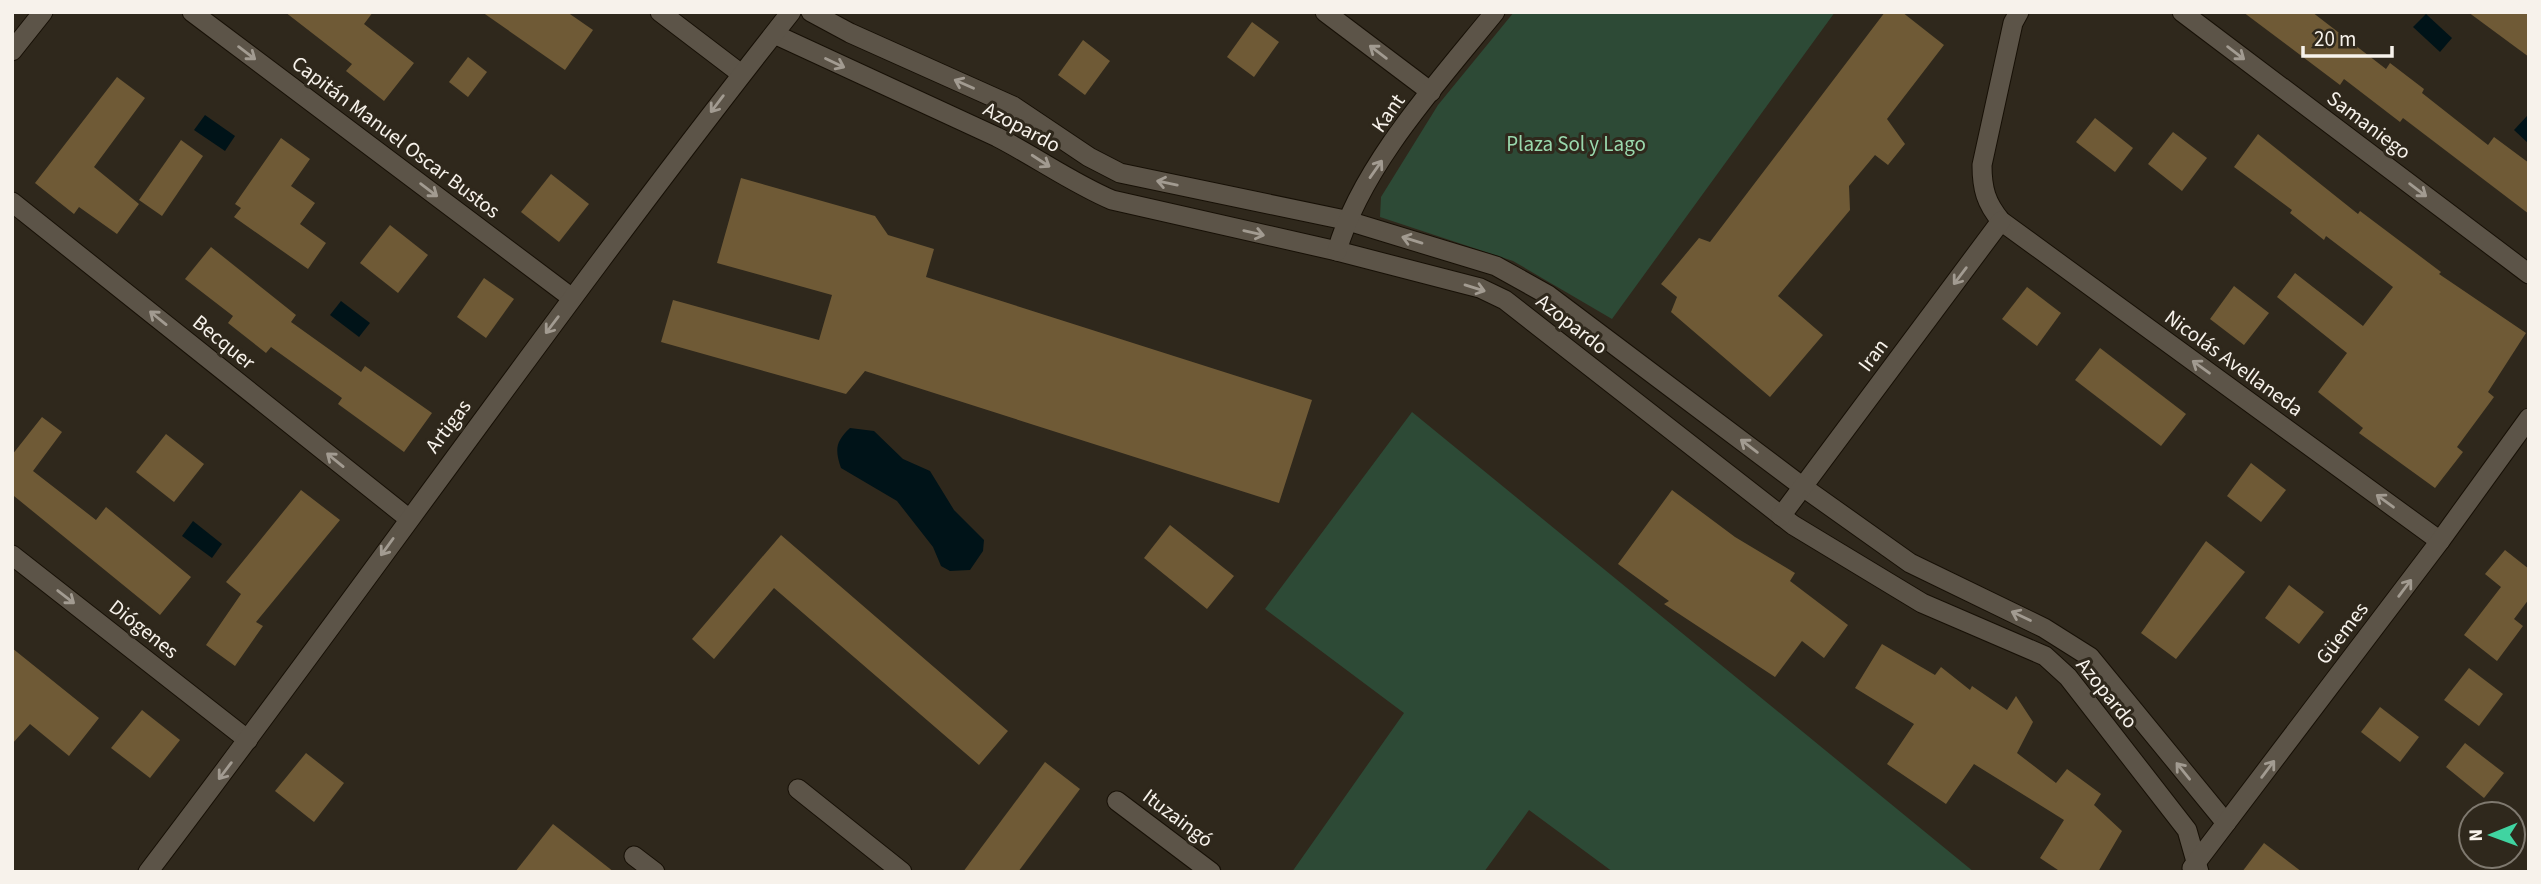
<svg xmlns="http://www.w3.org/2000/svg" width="2541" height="884" viewBox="0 0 2541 884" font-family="'Source Sans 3',sans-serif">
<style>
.green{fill:#2d4a36}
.water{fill:#001318}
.building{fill:#6f5a36}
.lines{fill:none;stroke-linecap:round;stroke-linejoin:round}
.minor-casing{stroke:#171006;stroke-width:21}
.minor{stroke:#5c5448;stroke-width:19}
.oneway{stroke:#a29b91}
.labels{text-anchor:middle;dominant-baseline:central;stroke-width:6;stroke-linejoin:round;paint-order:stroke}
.street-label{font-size:21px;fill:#f7f2eb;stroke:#2f281c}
.park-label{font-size:21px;fill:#9ad9ae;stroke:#2f281c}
</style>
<rect width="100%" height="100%" fill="#2f281c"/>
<!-- green -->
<g class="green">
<path d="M1514,12h321l-223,307 -99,-58 -133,-44 1,-20 57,-92z"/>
<path d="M1412,412l562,460h-361l-84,-62 -45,62h-192l112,-159 -139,-104z"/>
</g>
<!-- water -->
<g class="water">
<path d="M2426,14l26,24 -12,14 -27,-25z"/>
<path d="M205,115l30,21 -10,15 -31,-21z"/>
<path d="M2527,116l2,2v26l-15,-14z"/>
<path d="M341,301l29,22 -11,14 -29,-22z"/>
<path d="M850,428l24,3 29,28 27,12 24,39 30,30 -1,11 -13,19 -20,1 -9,-5 -8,-19 -36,-46 -56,-33c-6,-18 -6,-26 9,-40z"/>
<path d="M193,521l29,23 -10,14 -30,-22z"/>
</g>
<!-- building -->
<g class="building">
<path d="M285,12h88l-9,12 50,39 -30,38 -38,-30 6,-7z"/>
<path d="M482,12h85l26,18 -28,40z"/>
<path d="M1885,12h17l42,33 -57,74 18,25 -17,21 -13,-10 -26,31 1,24 -72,86 45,39 -53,62 -99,-85 6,-15 -16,-13 38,-46 11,4z"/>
<path d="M2243,12h69l74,57 4,-6 34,26 -2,4 66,52 6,-8 35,26v51l-126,-96 -3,4 -56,-43 -4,6z"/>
<path d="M2468,12h61v45z"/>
<path d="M1252,22l27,20 -25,35 -27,-20z"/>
<path d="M1083,40l27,21 -25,34 -27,-20z"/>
<path d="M468,57l19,15 -19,25 -19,-15z"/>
<path d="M117,77l28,21 -51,69 45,37 -22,30 -38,-27 -5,7 -39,-31z"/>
<path d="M2095,118l38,30 -18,24 -39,-30z"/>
<path d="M2173,132l34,26 -25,33 -34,-27z"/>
<path d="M2258,134l100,80 2,-3 81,61 -2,2 87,59 -38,59 6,5 -37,50 6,5 -28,36 -76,-55 4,-5 -45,-36 29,-39 -70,-56 18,-24 68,53 30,-39 -67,-51 -2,4 -34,-27 2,-3 -58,-43z"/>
<path d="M281,138l29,21 -19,27 24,17 -15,21 26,19 -18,26 -74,-52 7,-9 -6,-4z"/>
<path d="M181,140l22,16 -41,60 -23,-16z"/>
<path d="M551,174l38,30 -30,38 -38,-30z"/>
<path d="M741,178l134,38 13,19 46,14 -8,28 386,123 -33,103 -414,-132 -19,23 -185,-52 12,-42 146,40 13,-45 -115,-32z"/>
<path d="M390,225l38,30 -30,38 -38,-30z"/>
<path d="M211,247l85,68 -5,7 70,50 4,-6 67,47 -28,39 -66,-48 4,-6 -71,-51 -5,6 -38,-30 5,-7 -48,-37z"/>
<path d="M484,278l30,21 -28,39 -29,-21z"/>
<path d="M2234,286l35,27 -25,32 -34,-26z"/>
<path d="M2027,287l34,26 -24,33 -35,-27z"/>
<path d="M2100,348l86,66 -25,32 -86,-66z"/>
<path d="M42,417l20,15 -29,39 63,49 10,-13 85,70 -31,38 -146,-119 -2,2v-43z"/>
<path d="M166,434l38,30 -30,38 -38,-30z"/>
<path d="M2251,463l35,27 -25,32 -34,-26z"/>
<path d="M301,490l39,30 -84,102 7,4 -28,40 -29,-21 35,-51 -15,-12z"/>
<path d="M1672,490l63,47 60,36 -5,8 58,44 -24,33 -22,-17 -27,36 -111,-73 5,-3 -51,-37z"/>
<path d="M1170,525l64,51 -27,33 -63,-51z"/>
<path d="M781,535l227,196 -29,34 -205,-177 -60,71 -22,-20z"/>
<path d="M2206,541l39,31 -69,87 -35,-26z"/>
<path d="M2505,550l24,19v30l-15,20 9,7 -26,35 -33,-26 37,-48 -16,-13z"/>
<path d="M2289,585l35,27 -25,32 -34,-26z"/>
<path d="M1882,644l53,31 6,-8 29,23 2,-4 35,24 9,-14 17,26 -16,31 39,30 11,-14 34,25 -7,11 28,26 -24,41h-37l-21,-14 24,-38 -90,-56 -28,40 -59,-40 27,-40 -59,-36z"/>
<path d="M12,648l87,70 -30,38 -39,-32 -18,20z"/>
<path d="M2469,668l34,26 -24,32 -35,-26z"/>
<path d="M2380,707l39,30 -19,25 -39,-30z"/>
<path d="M142,710l38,30 -30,38 -39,-30z"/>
<path d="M2465,743l39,30 -20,25 -38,-31z"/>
<path d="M306,753l38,30 -30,39 -39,-31z"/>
<path d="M1045,762l35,27 -62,83h-55z"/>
<path d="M553,824l61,48h-99z"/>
<path d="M2264,843l38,29h-60z"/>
</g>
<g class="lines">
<!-- minor casing -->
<g class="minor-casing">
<g id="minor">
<path d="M192,12l380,286"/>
<path d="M660,12l80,61"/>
<path d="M811,12l39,21 163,73 76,51 31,16 225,47 151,46 52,29 255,192 107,76 134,65 46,29 136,166"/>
<path d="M1325,12l106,80"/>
<path d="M2019,12l-6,11 -31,142c0,24 4,38 19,56l439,320"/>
<path d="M2182,12l347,262"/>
<path d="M774,34l223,103c39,20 75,46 115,63l225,51 143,37 25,12 288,225 129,78 123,53 23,21 119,153 12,42"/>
<path d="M12,51l31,-39"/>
<path d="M12,202l396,316"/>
<path d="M1337,251c24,-85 102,-170 158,-239"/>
<path d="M1781,516l220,-295"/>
<path d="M12,555l236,185"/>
<path d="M798,789l104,83"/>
<path d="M1117,801l94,71"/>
<path d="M634,856l21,16"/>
<path d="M2192,868l248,-327 89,-123"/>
<path d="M148,872c217,-285 421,-579 643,-860"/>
</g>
</g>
<!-- minor -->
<use href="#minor" class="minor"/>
</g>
<!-- one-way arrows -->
<defs><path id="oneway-shaft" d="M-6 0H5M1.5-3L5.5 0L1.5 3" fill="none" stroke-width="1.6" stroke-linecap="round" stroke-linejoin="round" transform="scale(1.75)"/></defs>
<g class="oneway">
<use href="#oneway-shaft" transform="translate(1378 52) rotate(-143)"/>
<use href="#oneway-shaft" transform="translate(247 53) rotate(37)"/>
<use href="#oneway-shaft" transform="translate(2236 53) rotate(37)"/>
<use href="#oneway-shaft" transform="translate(835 63) rotate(25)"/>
<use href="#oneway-shaft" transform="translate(964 84) rotate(-156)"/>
<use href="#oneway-shaft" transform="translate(717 104) rotate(127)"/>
<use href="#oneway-shaft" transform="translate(1041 161) rotate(33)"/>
<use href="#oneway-shaft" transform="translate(1376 169) rotate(-55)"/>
<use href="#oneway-shaft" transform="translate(1167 183) rotate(-168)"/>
<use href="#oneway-shaft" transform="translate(429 190) rotate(37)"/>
<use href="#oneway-shaft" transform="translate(2418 190) rotate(37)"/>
<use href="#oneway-shaft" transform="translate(1254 233) rotate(13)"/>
<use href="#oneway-shaft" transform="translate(1412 240) rotate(-163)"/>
<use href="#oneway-shaft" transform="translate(1960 276) rotate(127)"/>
<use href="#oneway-shaft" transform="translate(1475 288) rotate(17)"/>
<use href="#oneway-shaft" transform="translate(158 318) rotate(-141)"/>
<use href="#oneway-shaft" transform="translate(552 325) rotate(127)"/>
<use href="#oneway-shaft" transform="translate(2201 367) rotate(-144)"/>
<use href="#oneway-shaft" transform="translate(1749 446) rotate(-143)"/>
<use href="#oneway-shaft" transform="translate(335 460) rotate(-141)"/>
<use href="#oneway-shaft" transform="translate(2385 501) rotate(-144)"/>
<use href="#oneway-shaft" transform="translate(387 547) rotate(126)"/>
<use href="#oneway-shaft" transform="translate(2405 588) rotate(-53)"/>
<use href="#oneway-shaft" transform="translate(66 597) rotate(38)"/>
<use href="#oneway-shaft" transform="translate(2021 616) rotate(-155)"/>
<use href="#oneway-shaft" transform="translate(2268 769) rotate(-53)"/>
<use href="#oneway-shaft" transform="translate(225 771) rotate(127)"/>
<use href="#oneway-shaft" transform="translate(2183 771) rotate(-129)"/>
</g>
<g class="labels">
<!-- street labels -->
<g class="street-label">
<text transform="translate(1388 113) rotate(-55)">Kant</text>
<text transform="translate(2369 125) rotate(37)">Samaniego</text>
<text transform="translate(1022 127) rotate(28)">Azopardo</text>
<text transform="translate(396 137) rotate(37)">Capitán Manuel Oscar Bustos</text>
<text transform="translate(1572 324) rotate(38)">Azopardo</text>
<text transform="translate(224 342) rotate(39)">Becquer</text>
<text transform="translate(1873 355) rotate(-53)">Iran</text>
<text transform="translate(2234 363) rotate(36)">Nicolás Avellaneda</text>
<text transform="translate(448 426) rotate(-53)">Artigas</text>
<text transform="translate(144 629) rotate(38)">Diógenes</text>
<text transform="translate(2342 633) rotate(-53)">Güemes</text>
<text transform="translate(2107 693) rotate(51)">Azopardo</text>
<text transform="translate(1178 818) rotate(37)">Ituzaingó</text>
</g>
<!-- park labels -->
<g class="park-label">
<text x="1576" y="144">Plaza Sol y Lago</text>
</g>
</g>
<!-- border -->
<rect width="2541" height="884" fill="none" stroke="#f7f2eb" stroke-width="28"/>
<!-- north arrow -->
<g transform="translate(2492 835) rotate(269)"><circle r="33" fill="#2f281c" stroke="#7f796f" stroke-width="2"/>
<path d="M0-5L12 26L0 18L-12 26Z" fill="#40d4a1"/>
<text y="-10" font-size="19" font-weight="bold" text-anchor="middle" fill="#f7f2eb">N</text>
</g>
<!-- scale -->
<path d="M2303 46v10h89v-10" fill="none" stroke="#f7f2eb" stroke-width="3.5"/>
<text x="2314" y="46" font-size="21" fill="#f7f2eb" stroke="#2f281c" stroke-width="5" paint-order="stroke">20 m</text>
</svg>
